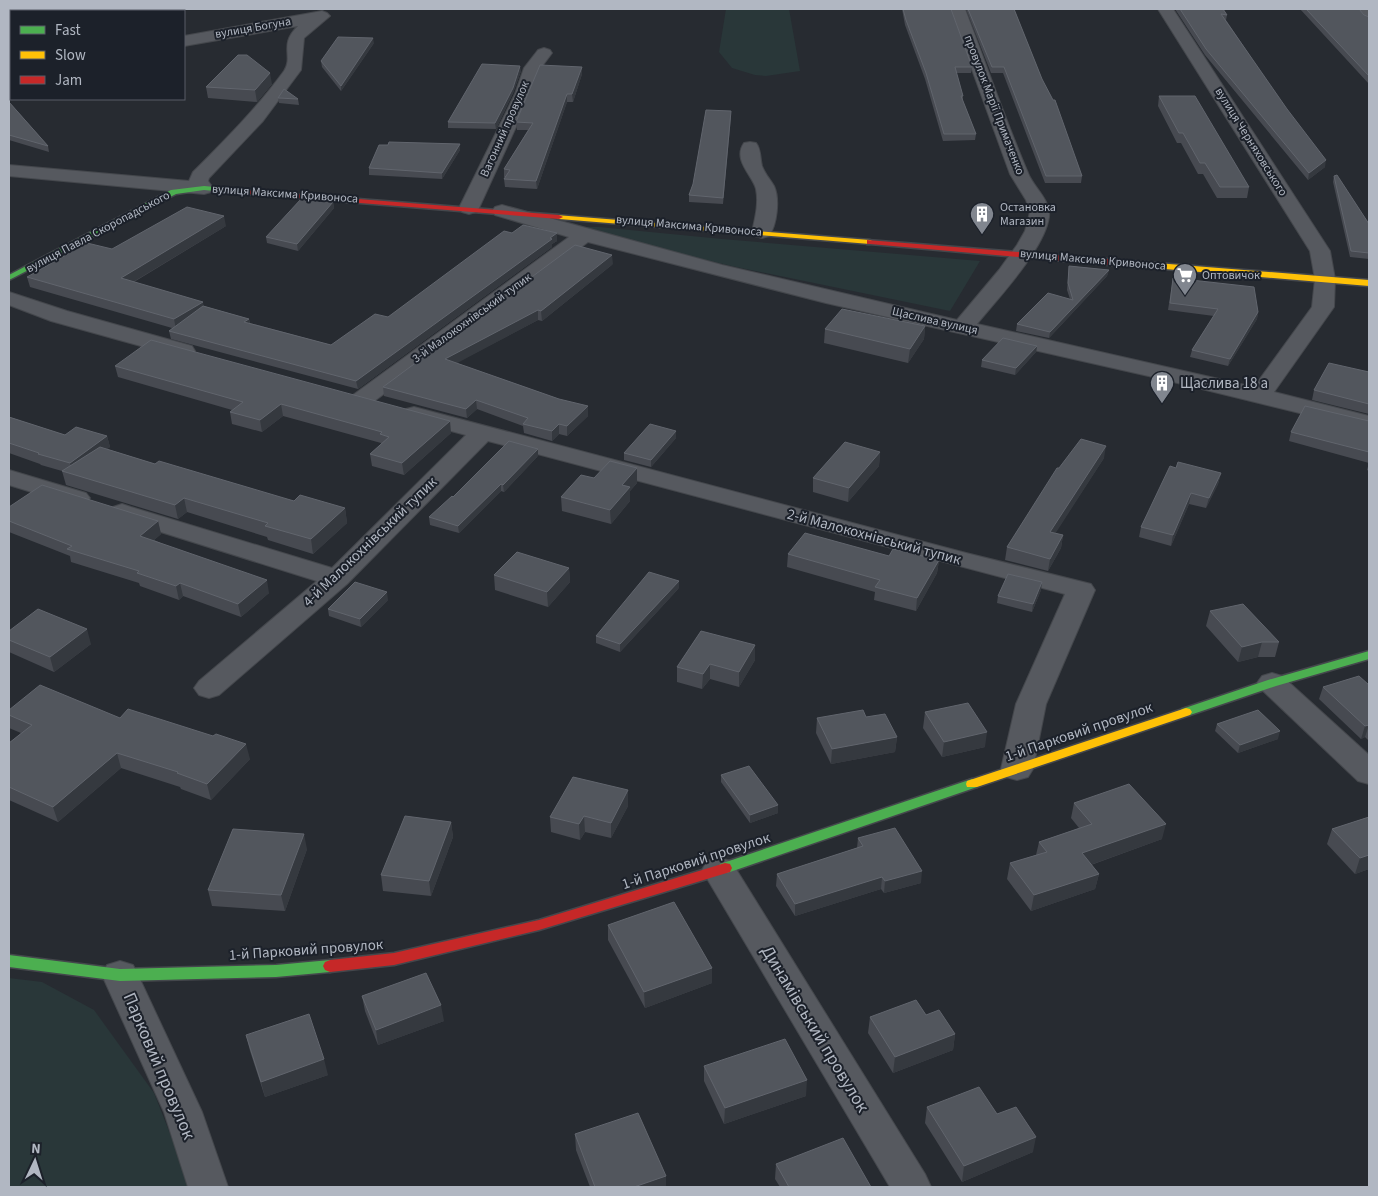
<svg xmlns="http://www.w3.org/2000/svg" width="1378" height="1196" viewBox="0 0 1378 1196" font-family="'Source Sans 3',sans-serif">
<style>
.green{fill:#293739}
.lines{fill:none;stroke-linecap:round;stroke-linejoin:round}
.street-casing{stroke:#44474c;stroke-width:2}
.fast-casing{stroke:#44474c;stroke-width:3}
.slow-casing{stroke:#44474c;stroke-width:3}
.jam-casing{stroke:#44474c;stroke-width:3}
.street{fill:#56595f;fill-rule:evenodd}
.fast{fill:#4caf50;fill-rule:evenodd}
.slow{fill:#ffc107;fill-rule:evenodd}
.jam{fill:#c62828;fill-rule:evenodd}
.rail-casing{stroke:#5b5d63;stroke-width:4}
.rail{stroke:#1c212a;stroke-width:2.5;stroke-dasharray:7;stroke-linecap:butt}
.wall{fill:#474a51}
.shaded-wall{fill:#35393f}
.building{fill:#52565d;stroke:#61656d}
.labels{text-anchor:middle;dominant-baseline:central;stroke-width:4;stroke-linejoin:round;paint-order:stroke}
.far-street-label{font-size:12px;fill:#b1b7c2;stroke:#1c212a}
.far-poi-label{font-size:12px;fill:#b1b7c2;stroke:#1c212a;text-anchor:start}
.poi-label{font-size:15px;fill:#b1b7c2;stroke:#1c212a;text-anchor:start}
.street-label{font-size:15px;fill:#b1b7c2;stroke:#1c212a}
.near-street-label{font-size:18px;fill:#b1b7c2;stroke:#1c212a}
</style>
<rect width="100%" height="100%" fill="#272b31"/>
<!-- green -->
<g class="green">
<path d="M726,9h63l11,62 -34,5 -11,-1 -23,-7 -13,-16z"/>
<path d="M579,227h20l123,12 258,22 -30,50 -214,-44 -157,-36z"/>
<path d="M9,978l33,4 52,28 60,83 37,94h-182z"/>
</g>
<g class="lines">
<!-- street casing -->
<g class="street-casing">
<g id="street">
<path d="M950,9h15c21,55 40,110 63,164 6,15 23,27 21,44 -5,33 -51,81 -72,107l277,63 58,-80 3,-28 -5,-28 -152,-242h15l157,242 5,28 -1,28 -60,85 95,24v14l-216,-53 -327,-74 -238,-61 -219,163 -8,2 -8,-2 -4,-5 4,-5 216,-158 -74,-22 -3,-4 3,-4 7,-2 220,60 235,55 42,-50 18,-25 8,-14 5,-19 -4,-12 -16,-26z"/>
<path d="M1355,9h14v13l-5,-2z"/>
<path d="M322,11l5,2 3,3 -26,22 -3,32 -38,51 -54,57 -1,3 5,7 -2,4 -7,2 -195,-18v-11l180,16 4,-9c32,-32 64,-64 91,-101 10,-15 -6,-26 14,-45l-114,20v-10z"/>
<path d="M544,48l6,2 2,3 -12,16 -9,25 -52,114 -3,4 -7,2 -7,-2 -3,-4 56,-114 9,-26 14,-18z"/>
<path d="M11,71v10l-2,1v-10z"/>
<path d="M750,142l6,1c5,6 4,15 6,23 3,8 8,13 12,20 6,13 3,39 -5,50l-7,2 -7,-2 -3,-4c3,-14 7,-28 4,-43 -3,-13 -24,-29 -12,-46z"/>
<path d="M9,292l58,19 125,35 3,5 -3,5 -8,2 -133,-37 -42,-16z"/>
<path d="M414,407l552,146 125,31 4,6 -49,114 -13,65 -5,8 -11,3 -11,-3 -5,-8 15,-65 49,-110 -577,-153 -141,143 -128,111 -10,3 -10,-3 -5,-7 5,-7 118,-100 -204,-64 -4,-5 4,-5 9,-3 9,3 201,61 134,-133 -60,-16 -4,-5 4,-5z"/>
<path d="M9,470l77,23 4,5 -4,5 -9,3 -68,-21z"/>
<path d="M1272,673l10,3 87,79v29l-11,-3 -96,-91 -5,-7 5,-7z"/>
<path d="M719,858l12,3 194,313 6,13h-41l-188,-317 5,-9z"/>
<path d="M120,961l13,4 5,10 64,137 26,75h-40l-24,-75 -62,-137 5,-10z"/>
</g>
</g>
<!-- fast casing -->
<g class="fast-casing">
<g id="fast">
<path d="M204,186l43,4 4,2 -4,2 -43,-4 -28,4 -167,86v-5l162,-85z"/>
<path d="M1369,651v8l-93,27 -86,29h-8l-2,-3 2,-3 86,-29z"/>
<path d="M972,779l5,2 1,3 -1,3 -247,85 -5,1 -5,-1 -2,-4 2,-4z"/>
<path d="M9,955l111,14 156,-4 54,-5 5,2 2,4 -2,4 -5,2 -54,5 -156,4 -111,-14z"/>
</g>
</g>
<!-- slow casing -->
<g class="slow-casing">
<g id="slow">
<path d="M556,215l314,25 4,2 -4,2 -311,-25 -4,-2z"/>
<path d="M1144,262l225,18v6l-228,-19v-4z"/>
<path d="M1186,708l4,1 2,3 -2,3 -213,72h-10l-1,-3 1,-3z"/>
</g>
</g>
<!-- jam casing -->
<g class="jam-casing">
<g id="jam">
<path d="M244,190l315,25 4,2 -4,2 -312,-25h-3z"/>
<path d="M867,240l277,22 4,3 -4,3 -274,-24h-3z"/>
<path d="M725,863l5,1 2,4 -2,4 -191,58 -145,35 -64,7 -5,-2 -2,-4 2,-4 5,-2 64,-7 145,-33z"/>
</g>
</g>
<!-- street -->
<use href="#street" class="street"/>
<!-- fast -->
<use href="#fast" class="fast"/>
<!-- slow -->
<use href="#slow" class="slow"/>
<!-- jam -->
<use href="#jam" class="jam"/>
<!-- rail casing -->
<g class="rail-casing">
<g id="rail">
<path d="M24,11l10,-2"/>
<path d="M9,15l2,-1"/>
</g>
</g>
<!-- rail -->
<use href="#rail" class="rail"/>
</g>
<!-- wall -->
<g class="wall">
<path d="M902,9h49l21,58 -1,6h-15l7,23v5l13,33 -1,6 -32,1 -18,-62 -20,-54z"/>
<path d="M966,9h48l28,70 40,97 -1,7h-36l-42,-110h-12z"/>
<path d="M1175,9h64h-16l4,6 -1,5 99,147 -17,13 -103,-125z"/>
<path d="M1300,9h59l5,6 5,2v67z"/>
<path d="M374,43l-33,48 -19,-24 -1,-6z"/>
<path d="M582,67v7l-9,28h-6l-30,87 -32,-2 -1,-8 2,-1 -2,-1v-8l24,-39h-11l-1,-8z"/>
<path d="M521,71l-8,22 -17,36 -48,-1v-6z"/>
<path d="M272,84l-15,18 -49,-4 -2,-11z"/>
<path d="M1159,96l90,91 -2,11h-30l-14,-24h-5l-17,-31h-4l-19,-37z"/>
<path d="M278,98l20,1 1,6 -20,-2z"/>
<path d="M9,102l39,44 1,6 -40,-12z"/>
<path d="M731,117l-8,87 -34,-2v-7z"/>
<path d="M460,144v6l-18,29 -73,-4v-7z"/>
<path d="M1334,176l35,48v35l-19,-2 -17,-75z"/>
<path d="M333,202l1,6 -36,43 -31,-8 -1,-6z"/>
<path d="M226,226l-92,56 70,24 45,13 1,4 81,22 57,-28 124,-84h45v8l-5,3v3l-194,142 -187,-50 -2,-8 3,-3 -142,-41 -3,-10 85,-28z"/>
<path d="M613,264l-71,57 -4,-1 -82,43 132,53 -21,20 -8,-2 -7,7 -28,-8 -1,-7 -46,-17 -10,9 -83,-22 -1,-9z"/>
<path d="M1069,266l40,4 -2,6 -58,62 -33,-7 1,-7 53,-25 -3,-9z"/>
<path d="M1173,278l85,34 -1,7 -29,47 -38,-9 2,-7 22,-34 -46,-6z"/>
<path d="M925,326l-1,13 -16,24 -84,-20 1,-14z"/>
<path d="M1037,346l-1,6 -21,23 -34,-8 1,-7z"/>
<path d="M115,366l336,67 -47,42 -32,-9 -2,-12 11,-10v-1l-98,-27 -21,16 -30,-8 -2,-12 2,-2 -114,-33z"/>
<path d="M1369,372v42l-57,-14 2,-10z"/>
<path d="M9,417l56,18 42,1 3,11 -3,2 48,15 139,37 51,7 2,15 -34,31 -45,-14 -1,-3 -80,-25 -9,7 -112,-34 -4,-14 -21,-6 -1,-1 -31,-11z"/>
<path d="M1369,421v50l-2,-1 2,-7 -80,-22 2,-9z"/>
<path d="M676,431v7l-25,29 -27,-7v-7z"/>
<path d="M880,452l-1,14 -31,36 -35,-10v-14z"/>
<path d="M538,456l-34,36 -3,-1 -42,42 -29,-8 -1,-8 24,-20z"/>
<path d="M1104,458l-49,75 8,2 -2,13 -13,23 -43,-11 2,-13 52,-79z"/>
<path d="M637,468v15l-7,8v10l-19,23 -49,-13 -1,-14 33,-19z"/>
<path d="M1176,468l45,5 -3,11 -12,24 -17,-4 -18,42 -32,-9 2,-10z"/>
<path d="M9,507l149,14 3,13 -7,6 115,53 -28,24 -58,-21 -4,4 -39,-14 -1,-3 -68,-21 -1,-6 -61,-24z"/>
<path d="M788,554l101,2 50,4 -2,13 -21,38 -42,-11 1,-8 -88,-25z"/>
<path d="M569,568l1,14 -22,25 -53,-17 -1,-15z"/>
<path d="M679,588l-59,64 -24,-9v-7z"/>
<path d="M1041,590l-9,22 -35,-9 1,-7z"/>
<path d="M388,600l-27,27 -32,-11 -1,-7z"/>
<path d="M1210,611l69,31 -4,15h-17l-20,5 -32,-36z"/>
<path d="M9,631l82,13 -37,28 -45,-20z"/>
<path d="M701,631l54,29 -16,27 -29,-8 -8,10 -25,-7v-15z"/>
<path d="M1369,685v56l-4,-4 -4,2 -42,-40 4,-12z"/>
<path d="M9,710l111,8 130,41 -39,41 -30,-11 -1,-2 -59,-19 -63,54 -49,-22v-57l12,-10 -12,-5z"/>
<path d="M925,712l60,35 -43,10 -19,-29z"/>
<path d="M866,717l31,20 -2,15 -64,12 -15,-31 1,-15z"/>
<path d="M1217,724l61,15 -40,14 -23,-22z"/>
<path d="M721,775l57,38 -28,10 -29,-41z"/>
<path d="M1074,803l88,36 -71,26 8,9 -4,15 -64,22 -24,-32 3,-16 26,-8 3,-13 40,-14 -8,-10z"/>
<path d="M628,806l-17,32 -26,-6 -5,8 -29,-8 -1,-15z"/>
<path d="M1369,817v52l-14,5 -28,-30 5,-15z"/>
<path d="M451,822l2,15 -22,59 -48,-5 -2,-16z"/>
<path d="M858,838l63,45 -37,10 -3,-4 -86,27 -19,-30 1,-12 80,-26z"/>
<path d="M307,849l-22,62 -73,-5 -4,-16z"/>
<path d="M608,925l104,43v15l-67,25 -37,-68z"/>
<path d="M362,996l82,25 -66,24 -13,-34z"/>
<path d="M926,1015l29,19 -2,16 -60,23 -25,-40 2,-16z"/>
<path d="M246,1035l82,40 -63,22 -15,-46z"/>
<path d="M704,1066l102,30 -82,28 -20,-43z"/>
<path d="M927,1107l70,7 36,38 -71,30 -37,-59z"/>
<path d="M575,1134l91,42v11h-76l-14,-37z"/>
<path d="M776,1164l95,23h-91l-5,-8z"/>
</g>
<!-- shaded-wall -->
<g class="shaded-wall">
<path d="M373,38l1,5 -33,48v-5z"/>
<path d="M520,66l1,5 -8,22 -17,36 -1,-6z"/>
<path d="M582,67v7l-9,28 -1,-8z"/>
<path d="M270,73l2,11 -15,18 -2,-12z"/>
<path d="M567,94v8l-30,87 -1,-8z"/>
<path d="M460,144v6l-18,29v-6z"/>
<path d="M1326,160l-1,7 -17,13 1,-7z"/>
<path d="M333,202l1,6 -36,43 -1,-7z"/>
<path d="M224,216l2,10 -103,62 -2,-10z"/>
<path d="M557,233v8l-5,3v3l-194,142 -2,-8z"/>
<path d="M612,255l1,9 -71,57 -1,-10z"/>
<path d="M1109,270l-2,6 -58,62 1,-6z"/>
<path d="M203,302l2,10 -29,18 -2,-11z"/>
<path d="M538,310v10l-92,49 -1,-10z"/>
<path d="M1258,312l-1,7 -29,47 2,-7z"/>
<path d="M249,319l1,8 -6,-5z"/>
<path d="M925,326l-1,13 -16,24 2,-14z"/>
<path d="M1037,346l-1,6 -21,23 1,-7z"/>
<path d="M476,400l1,9 -10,9 -1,-9z"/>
<path d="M281,404l2,12 -21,16 -2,-12z"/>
<path d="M588,406v10l-21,20v-10z"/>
<path d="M450,421l1,12 -47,42 -2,-12z"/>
<path d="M559,424v10l-7,7v-10z"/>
<path d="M676,431v7l-25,29v-7z"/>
<path d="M107,436l3,11 -37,28 -3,-12z"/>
<path d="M1106,446l-2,12 -56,87 2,-13z"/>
<path d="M538,449v7l-34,36 -1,-7z"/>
<path d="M880,452l-1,14 -31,36 1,-14z"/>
<path d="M637,468v15l-7,8v10l-19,23 -1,-14 12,-25z"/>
<path d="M1221,473l-3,11 -12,24 3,-10z"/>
<path d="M501,484v7l-42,42 -1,-7z"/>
<path d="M1191,493l-2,11 -18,42 2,-11z"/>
<path d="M184,498l3,14 -9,7 -3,-14z"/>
<path d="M345,508l2,15 -34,31 -2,-15z"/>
<path d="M158,521l3,13 -17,15 -4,-13z"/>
<path d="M1063,535l-2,13 -13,23 2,-12z"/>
<path d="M939,560l-2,13 -21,38 1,-13z"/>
<path d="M569,568l1,14 -22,25 -1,-15z"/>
<path d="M267,580l2,13 -28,24 -3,-13z"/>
<path d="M679,581v7l-59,64v-8z"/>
<path d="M1042,582l-1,8 -9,22 1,-8z"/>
<path d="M180,583l3,13 -4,4 -3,-14z"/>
<path d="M387,592l1,8 -27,27 -1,-8z"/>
<path d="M87,629l4,15 -37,28 -4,-15z"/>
<path d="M1262,642l-4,15 -20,5 4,-15z"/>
<path d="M755,645v15l-16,27v-15z"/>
<path d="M710,664v15l-8,10 1,-15z"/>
<path d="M1369,725l-4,12 -4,2 4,-13z"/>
<path d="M1280,731l-2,8 -40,14 2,-8z"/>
<path d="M987,732l-2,15 -43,10 2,-15z"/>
<path d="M897,737l-2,15 -64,12 1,-15z"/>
<path d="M246,744l4,15 -39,41 -4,-16z"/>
<path d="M117,753l4,15 -63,54 -5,-15z"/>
<path d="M628,790v16l-17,32v-15z"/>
<path d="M778,805v8l-28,10v-8z"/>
<path d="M584,816l1,16 -5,8 -1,-16z"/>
<path d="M451,822l2,15 -22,59 -2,-15z"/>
<path d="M1166,824l-4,15 -83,30 3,-16z"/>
<path d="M304,834l3,15 -22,62 -4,-16z"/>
<path d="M1369,855v14l-14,5 5,-16z"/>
<path d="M922,871l-1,12 -37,10 1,-12z"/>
<path d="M1099,874l-4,15 -64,22 3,-16z"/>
<path d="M882,877l-1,12 -86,27v-12z"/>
<path d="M712,968v15l-67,25 -1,-16z"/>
<path d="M441,1005l3,16 -66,24 -2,-15z"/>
<path d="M955,1034l-2,16 -60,23 2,-16z"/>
<path d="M324,1059l4,16 -63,22 -4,-15z"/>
<path d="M807,1080l-1,16 -82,28 1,-16z"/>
<path d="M1036,1137l-3,15 -71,30 2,-16z"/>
<path d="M666,1176v11h-32z"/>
</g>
<!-- building -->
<g class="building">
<path d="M903,9h48l21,58h-17l8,29h-2l15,38h-32l-18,-61 -20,-53z"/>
<path d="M968,9h46l28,70 11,21h2l27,76h-36l-42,-109h-12z"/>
<path d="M1180,9h43l4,6 -6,-1 66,95 39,51 -17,13 -103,-124z"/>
<path d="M1306,9h53l5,6 5,2v59z"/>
<path d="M338,37l35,1 -32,48 -20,-25z"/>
<path d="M238,55h9l23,18 -15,17 -49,-3z"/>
<path d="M482,64l38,2 -7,22 -18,35 -47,-1z"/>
<path d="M540,65l42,2 -10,27h-5l-31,87 -32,-2 6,-9 -6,-1 29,-46 -17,-1z"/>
<path d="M284,89l14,10 -20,-1z"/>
<path d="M1159,96h36l54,91h-29l-15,-24h-5l-17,-30h-4z"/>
<path d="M9,102l39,44 -39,-11z"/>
<path d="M706,110l25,1 -8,87 -34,-3 4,-11z"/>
<path d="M389,142l71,2 -18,29 -73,-5 10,-23h9z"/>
<path d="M1337,175l32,49v29l-18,-2 -17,-75z"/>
<path d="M301,199l32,3 -36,42 -31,-7z"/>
<path d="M187,207l37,9 -103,62 82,24 -29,17 -147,-42 60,-34 25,6z"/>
<path d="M523,225l34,8 -7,5 2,1 -196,142 -187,-50 34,-25 46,13 -5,3 87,23 44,-31 13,3 116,-86 8,2z"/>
<path d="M575,245l37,10 -71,56 -3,-1 -93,49 114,40 29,7 -21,20 -8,-2 -7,7 -29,-7 5,-6 -52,-18 -10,9 -83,-22z"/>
<path d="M1069,266l40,4 -59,62 -33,-8 31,-31 25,7 -5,-17z"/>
<path d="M1173,278l81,9 4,25 -28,47 -38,-9 26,-41 -48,-6z"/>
<path d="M842,309l83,17 -15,23 -85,-20z"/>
<path d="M1003,338l34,8 -21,22 -34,-8z"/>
<path d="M151,340l299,81 -48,42 -32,-9 19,-17 -9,-3 2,-2 -101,-28 -21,16 -30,-8 13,-10 -128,-36z"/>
<path d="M1329,363l40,9v32l-55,-14z"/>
<path d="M1305,406l64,15v31l-78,-20z"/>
<path d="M9,417l56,18 11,-8 31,9 -37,27 -32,-9 1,-1 -30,-10z"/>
<path d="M650,424l26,7 -25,29 -27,-7z"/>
<path d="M1081,439l25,7 -56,86 13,3 -13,24 -43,-12 50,-79h2z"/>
<path d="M509,441l29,8 -35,36 -2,-1 -43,42 -29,-9 23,-21 1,1z"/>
<path d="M845,442l35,10 -31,36 -36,-10z"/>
<path d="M100,447l55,17 4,-3 135,40 6,-6 45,13 -34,31 -46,-13 3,-3 -84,-25 -9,7 -113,-34z"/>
<path d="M610,461l27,7 -15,17 8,2 -20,23 -49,-13 20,-22 13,3z"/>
<path d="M1178,462l43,11 -12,25 -18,-5 -18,42 -32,-8 29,-61 6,2z"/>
<path d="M42,485l116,36 -18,15 127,44 -29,24 -58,-21 -4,3 -39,-13 2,-2 -72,-22 5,-3 -63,-25v-14z"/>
<path d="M805,533l84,23 4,-7 46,11 -22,38 -42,-11 5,-7 -92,-26z"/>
<path d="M517,552l52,16 -22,24 -53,-17z"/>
<path d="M649,572l30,9 -59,63 -24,-8z"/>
<path d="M1008,574l34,8 -9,22 -35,-8z"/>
<path d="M355,582l32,10 -27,27 -32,-10z"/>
<path d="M1243,604l36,38h-17l-20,5 -32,-36z"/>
<path d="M38,609l49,20 -37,28 -41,-17v-9z"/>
<path d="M701,631l54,14 -16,27 -29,-8 -7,10 -26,-7z"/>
<path d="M1359,676l10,9v40l-4,1 -42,-39z"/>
<path d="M40,685l80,33 8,-9 85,27 3,-2 30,10 -39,40 -30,-11 1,-1 -61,-19 -64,54 -44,-20v-44l23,-18 -23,-10v-5z"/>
<path d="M968,703l19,29 -43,10 -19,-30z"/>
<path d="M863,710l3,7 19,-3 12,23 -65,12 -15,-31z"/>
<path d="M1258,710l22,21 -40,14 -23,-21z"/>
<path d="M749,766l29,39 -28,10 -29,-40z"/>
<path d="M573,777l55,13 -17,33 -27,-7 -5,8 -29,-7z"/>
<path d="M1129,784l37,40 -84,29 17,21 -65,21 -24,-32 37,-11 -8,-10 53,-18 -18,-21z"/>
<path d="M405,816l46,6 -22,59 -48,-6z"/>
<path d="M1369,817v38l-9,3 -28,-29z"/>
<path d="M895,828l27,43 -37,10 -3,-4 -87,27 -18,-30 86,-28 -5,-8z"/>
<path d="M233,829l71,5 -23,61 -73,-5z"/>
<path d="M674,902l38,66 -68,24 -36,-67z"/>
<path d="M426,973l15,32 -65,25 -14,-34z"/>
<path d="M916,1000l10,15 13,-5 16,24 -60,23 -25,-40z"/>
<path d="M309,1014l15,45 -63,23 -15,-47z"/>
<path d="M785,1039l22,41 -82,28 -21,-42z"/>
<path d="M979,1087l18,27 19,-7 20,30 -72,29 -37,-59z"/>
<path d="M638,1113l28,63 -32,11h-39l-20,-53z"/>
<path d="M843,1138l28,49h-82l-13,-23z"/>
</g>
<!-- icons -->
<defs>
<g id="building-pin" transform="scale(1.25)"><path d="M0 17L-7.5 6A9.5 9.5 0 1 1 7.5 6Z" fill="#81868f" stroke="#1c212a"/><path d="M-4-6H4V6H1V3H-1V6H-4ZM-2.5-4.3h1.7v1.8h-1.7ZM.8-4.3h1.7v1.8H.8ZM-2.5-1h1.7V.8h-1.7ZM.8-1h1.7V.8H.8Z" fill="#fff"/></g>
<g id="supermarket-pin" transform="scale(1.25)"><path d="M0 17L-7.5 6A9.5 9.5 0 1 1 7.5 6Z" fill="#81868f" stroke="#1c212a"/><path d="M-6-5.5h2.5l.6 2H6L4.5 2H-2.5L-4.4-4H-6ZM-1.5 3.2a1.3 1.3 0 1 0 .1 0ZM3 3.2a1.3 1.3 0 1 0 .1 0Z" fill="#fff"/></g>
</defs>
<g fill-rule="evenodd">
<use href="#building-pin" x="982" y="214"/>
<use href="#supermarket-pin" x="1185" y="275"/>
<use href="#building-pin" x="1162" y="383"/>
</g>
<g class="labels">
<!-- far-street labels -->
<g class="far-street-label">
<text transform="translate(253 28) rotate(-10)">вулиця Богуна</text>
<text transform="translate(994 105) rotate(69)">провулок Марії Примаченко</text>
<text transform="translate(505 129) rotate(-66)">Вагонний провулок</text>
<text transform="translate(1251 142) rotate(58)">вулиця Черняховського</text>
<text transform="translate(285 194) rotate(4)">вулиця Максима Кривоноса</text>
<text transform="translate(689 226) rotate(5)">вулиця Максима Кривоноса</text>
<text transform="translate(98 232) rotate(-28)">вулиця Павла Скоропадського</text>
<text transform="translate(1093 260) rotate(5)">вулиця Максима Кривоноса</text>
<text transform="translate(472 318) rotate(-36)">3-й Малокохнівський тупик</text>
<text transform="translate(935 321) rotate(13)">Щаслива вулиця</text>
</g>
<!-- far-poi labels -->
<g class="far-poi-label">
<text x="1000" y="207">Остановка<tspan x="1000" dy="14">Магазин</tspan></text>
<text x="1202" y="275">Оптовичок</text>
</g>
<!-- poi labels -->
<g class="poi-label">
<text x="1180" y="383">Щаслива 18 а</text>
</g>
<!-- street labels -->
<g class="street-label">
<text transform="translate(874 537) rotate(15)">2-й Малокохнівський тупик</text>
<text transform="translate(370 542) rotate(-44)">4-й Малокохнівський тупик</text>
<text transform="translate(1079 732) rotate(-19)">1-й Парковий провулок</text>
<text transform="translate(696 861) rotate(-18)">1-й Парковий провулок</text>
<text transform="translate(306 950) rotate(-4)">1-й Парковий провулок</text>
</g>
<!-- near-street labels -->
<g class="near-street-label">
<text transform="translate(815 1029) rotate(59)">Динамівський провулок</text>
<text transform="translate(159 1066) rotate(67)">Парковий провулок</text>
</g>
</g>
<!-- border -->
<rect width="1378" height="1196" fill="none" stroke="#b1b7c2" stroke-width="20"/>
<!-- legend -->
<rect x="10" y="10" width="175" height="90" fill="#1c212a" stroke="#585d67"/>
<rect x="20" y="26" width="25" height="8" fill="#4caf50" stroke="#585d67"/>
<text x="55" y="35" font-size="15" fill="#b1b7c2">Fast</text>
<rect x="20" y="51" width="25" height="8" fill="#ffc107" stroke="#585d67"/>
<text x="55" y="60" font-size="15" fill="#b1b7c2">Slow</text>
<rect x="20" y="76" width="25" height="8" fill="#c62828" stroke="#585d67"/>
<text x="55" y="85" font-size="15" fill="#b1b7c2">Jam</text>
<!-- north arrow -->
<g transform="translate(35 1161) rotate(4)" stroke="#1c212a" stroke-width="4" paint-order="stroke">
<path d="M0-4L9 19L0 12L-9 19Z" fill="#b1b7c2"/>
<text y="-8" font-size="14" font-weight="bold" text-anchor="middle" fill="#b1b7c2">N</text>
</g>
</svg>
